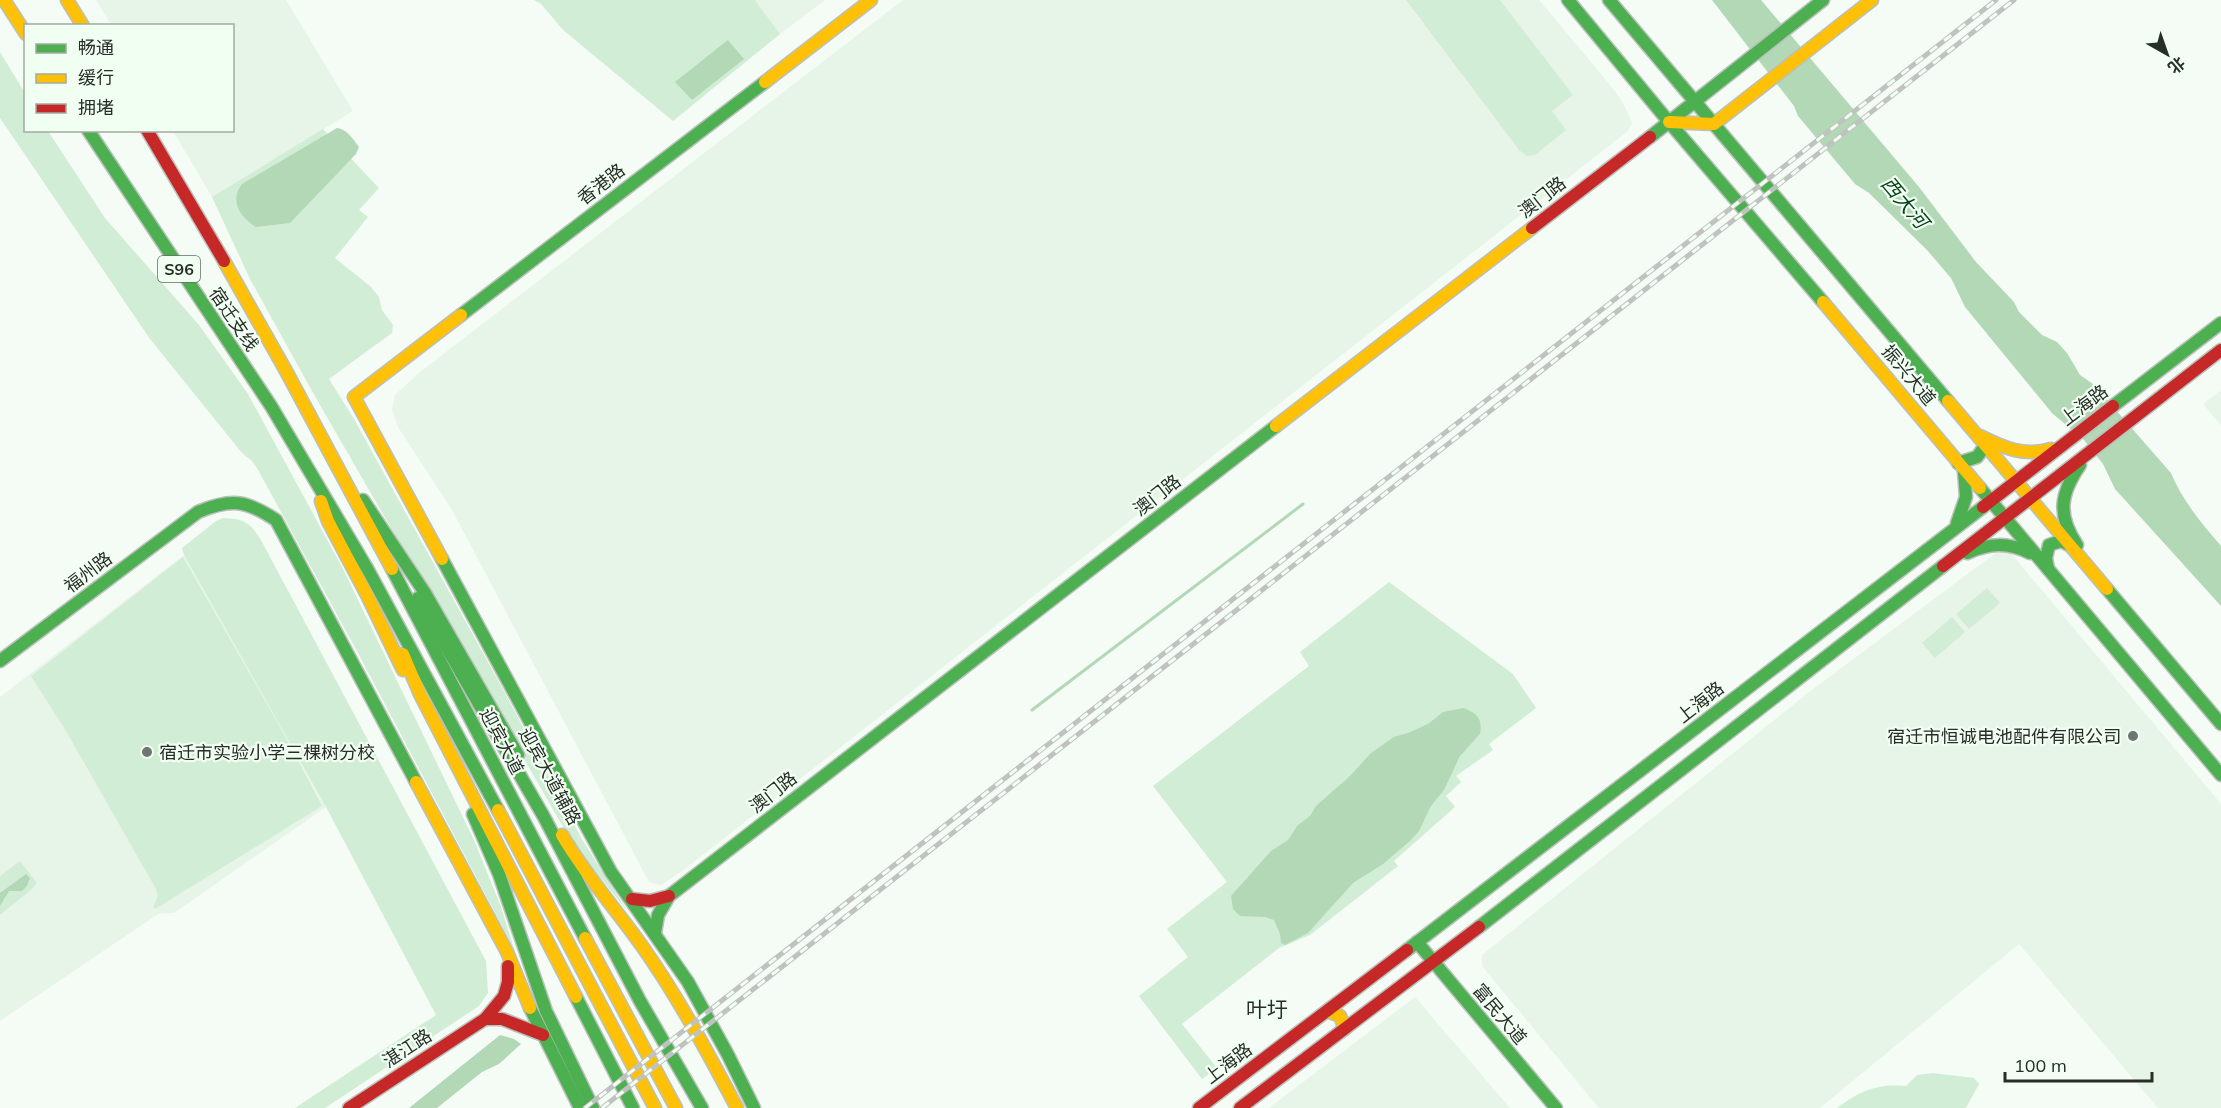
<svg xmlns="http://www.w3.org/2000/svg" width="2221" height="1108" viewBox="0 0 2221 1108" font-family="Mulish,'Noto Sans SC',sans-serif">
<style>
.built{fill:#e6f5e8}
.green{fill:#d2edd5}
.water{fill:#b2d8b6}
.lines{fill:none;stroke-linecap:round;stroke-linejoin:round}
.stream{stroke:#b2d8b6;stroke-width:3}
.fast-casing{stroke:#bac0bb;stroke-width:15}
.slow-casing{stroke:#bac0bb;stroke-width:15}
.jam-casing{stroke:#bac0bb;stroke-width:15}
.fast{stroke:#4caf50;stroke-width:12}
.slow{stroke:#ffc107;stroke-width:12}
.jam{stroke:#c62828;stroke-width:12}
.rail-casing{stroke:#c0c2c0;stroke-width:5}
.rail{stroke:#f1fff2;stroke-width:3;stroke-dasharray:9;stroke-linecap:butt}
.poi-dot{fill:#6f7570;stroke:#f1fff2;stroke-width:2}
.labels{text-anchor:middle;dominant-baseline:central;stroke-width:4.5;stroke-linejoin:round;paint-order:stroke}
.shield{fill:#f1fff2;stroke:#646c65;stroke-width:1.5}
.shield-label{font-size:16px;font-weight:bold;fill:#282d28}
.street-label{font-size:18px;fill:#282d28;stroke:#f1fff2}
.poi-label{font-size:18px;fill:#282d28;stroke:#f1fff2;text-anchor:end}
.water-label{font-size:20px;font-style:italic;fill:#084419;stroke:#f1fff2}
.quarter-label{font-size:21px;fill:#282d28;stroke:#f1fff2}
</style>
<rect width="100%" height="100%" fill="#f4fcf5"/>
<!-- built -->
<g class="built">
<path d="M96,0h190l67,111 -141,86 -39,-66 59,-1v-104l-121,-1z"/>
<path d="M755,0h70l-45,34z"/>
<path d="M903,0h636l72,86 12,17 9,20 -4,8 -947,741 -20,13 -12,-3 -197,-372 -54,-83 -6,-17 3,-15 25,-23z"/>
<path d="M2221,390v35l-18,-21z"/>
<path d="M2005,546l216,258v304h-63l-139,-164 -199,164h-221l-117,-142v-11l326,-262z"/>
<path d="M184,555l142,252 -152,106 -16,1 -158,107v-324z"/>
<path d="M1415,997l95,111h-241z"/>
</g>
<!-- green -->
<g class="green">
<path d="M534,0h221l25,34 -107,87 -110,-91 -22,-26z"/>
<path d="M1406,0h94l73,95 -21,16 14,19 -31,25 -8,1 -8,-6z"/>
<path d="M0,52l25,41 1,37 22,1 57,87 94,107 49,69 95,175 131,271 27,67 13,42 -156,-296 -101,-185 -5,-7 -10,-8 -92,-114 -150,-221z"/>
<path d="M323,129l56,59 -20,22 9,7 -33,41 35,28 9,11 3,13 11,15 -1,8 -63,46 25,40 151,274 78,148 45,71 -52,-64 -10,-16 -254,-441 -62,-112 -38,-82z"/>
<path d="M223,518c24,1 27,5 39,24l224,419 2,32 -9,13 -154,102h-30l141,-93 -110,-208 -142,-252 -2,-7 34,-27z"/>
<path d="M183,557l100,175 39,74 -167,103 -2,-2 5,-11 -2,-7 -90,-158 -35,-55z"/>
<path d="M1389,582l124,92 23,34 -47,36 4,6 -37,26 5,6 -15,14 9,11 -61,54 4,5 -88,69 -31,13 -97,76 35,44 -15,11 -63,-83 49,-39 -21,-28 60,-47 -74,-96 156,-120 -9,-14z"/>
<path d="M1987,588l13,15 -31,26 -13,-15z"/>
<path d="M1952,617l13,15 -30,26 -13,-15z"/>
<path d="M20,861l17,22 -4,5 -33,27v-39z"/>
<path d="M1933,1073l41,5 5,6 -13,24h-129c22,-17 41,-25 69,-22l11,-11z"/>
</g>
<!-- water -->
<g class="water">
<path d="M1712,0h49l158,187 57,75 38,40 5,10 23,23 15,7 10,11 13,22 13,9 78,89c11,27 31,51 50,73v60l-106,-117 -12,-25 -19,-24 -32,-27 -87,-106 -14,-29 -24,-28 -58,-57 -14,-9 -57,-68 -4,-10z"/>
<path d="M728,40l16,19 -52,41 -17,-18z"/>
<path d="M337,128c10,1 16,11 22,19l-3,7 -66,69 -34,4c-16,-10 -27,-26 -14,-43z"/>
<path d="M1463,708c14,5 20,11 17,26l-20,22 -16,34 -13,16 -12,25 -9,10 -27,23 -30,19 -45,50 -23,12 -4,-2 -1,-9 -6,-14 -9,-3 -25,-1 -7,-7 -2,-13 40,-45 17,-11 9,-14 13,-10 6,-10 34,-30 21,-23 23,-16 14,-4 20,-9 15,-12z"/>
<path d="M26,874l4,4 -3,8 -5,5h-13l-9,15v-13z"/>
<path d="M500,1035l14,4 7,5 -22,20 -17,8 -45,36h-28z"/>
</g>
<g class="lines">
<!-- stream -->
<path class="stream" d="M1032,710l271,-206"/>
<!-- fast casing -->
<g class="fast-casing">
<g id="fast">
<path d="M1568,0l101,122 154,180"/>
<path d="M1609,0l339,401"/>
<path d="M88,130l183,276 97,164 130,240"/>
<path d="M1650,137l173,-137"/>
<path d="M461,315l304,-233"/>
<path d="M2113,406l108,-83"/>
<path d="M1958,463l19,-6 8,-11"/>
<path d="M1980,488l241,287"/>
<path d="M363,500l62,93 93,162"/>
<path d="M1957,523l9,-26 -2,-26"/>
<path d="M2077,545c-20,-30 -17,-51 3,-80"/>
<path d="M1967,553c23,-10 40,-11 63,0"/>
<path d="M442,559l169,313 77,110 40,73 26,53"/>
<path d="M392,569l193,369"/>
<path d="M2048,569l-2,-11 3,-13 12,-4 8,4"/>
<path d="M2107,589l114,135"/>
<path d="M418,598l126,219 96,184 62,107"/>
<path d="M0,661l198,-149c33,-14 48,-12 78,8l140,262"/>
<path d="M473,814l26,60 47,137 47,97"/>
<path d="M1479,927l464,-361"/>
<path d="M655,933l3,-18 11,-19 607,-470"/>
<path d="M1417,942l139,166"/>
<path d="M1407,950l576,-443"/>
<path d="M576,997l57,111"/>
<path d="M530,1008l50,100"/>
</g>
</g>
<!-- slow casing -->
<g class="slow-casing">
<g id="slow">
<path d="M4,0l22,34"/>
<path d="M67,0l16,26"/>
<path d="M765,82l106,-82"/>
<path d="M1669,122l45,2 158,-124"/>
<path d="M224,261l62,110 106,198"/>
<path d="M1823,302l157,186"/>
<path d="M1948,401l159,188"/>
<path d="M1276,426l256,-198"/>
<path d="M1980,436c24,12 44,21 71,13"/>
<path d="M321,501l7,20 39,74 36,75"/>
<path d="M442,559l-88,-162 107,-82"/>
<path d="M403,654l17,40 156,303"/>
<path d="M416,782l91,170 23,56"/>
<path d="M498,810l157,298"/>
<path d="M562,835c23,40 54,74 80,111 36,51 66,107 95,162"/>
<path d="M585,938l91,170"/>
<path d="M1327,1011l13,5 5,13"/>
</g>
</g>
<!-- jam casing -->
<g class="jam-casing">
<g id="jam">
<path d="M147,130l77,131"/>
<path d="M1532,228l118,-91"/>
<path d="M1983,507l130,-101"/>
<path d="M1943,566l278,-216"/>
<path d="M632,899l18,2 19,-5"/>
<path d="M485,1019h17l41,16"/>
<path d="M349,1108l136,-89 19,-23 4,-14v-16"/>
<path d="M1199,1108l208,-158"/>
<path d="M1240,1108l239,-181"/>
</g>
</g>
<!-- fast -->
<use href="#fast" class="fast"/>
<!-- slow -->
<use href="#slow" class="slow"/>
<!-- jam -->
<use href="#jam" class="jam"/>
<!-- rail casing -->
<g class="rail-casing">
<g id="rail">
<path d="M585,1108l1411,-1108"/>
<path d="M602,1108l1412,-1108"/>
</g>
</g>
<!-- rail -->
<use href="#rail" class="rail"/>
</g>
<!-- markers -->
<g class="poi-dot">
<circle cx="2133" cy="736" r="6"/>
<circle cx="147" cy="752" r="6"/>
</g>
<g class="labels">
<!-- shield labels -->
<rect class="shield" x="158" y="256" width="42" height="26" rx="4.5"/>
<g class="shield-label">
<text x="179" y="269">S96</text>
</g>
<!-- street labels -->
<g class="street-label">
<text transform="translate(601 184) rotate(-38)">香港路</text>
<text transform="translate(1542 197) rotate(-38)">澳门路</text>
<text transform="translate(234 319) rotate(56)">宿迁支线</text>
<text transform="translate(1909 375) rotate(50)">振兴大道</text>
<text transform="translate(2084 405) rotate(-37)">上海路</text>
<text transform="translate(1157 495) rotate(-38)">澳门路</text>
<text transform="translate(88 572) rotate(-37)">福州路</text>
<text transform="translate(1700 702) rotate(-38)">上海路</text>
<text transform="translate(502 741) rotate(62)">迎宾大道</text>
<text transform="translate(550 776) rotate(61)">迎宾大道辅路</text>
<text transform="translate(773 792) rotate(-38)">澳门路</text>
<text transform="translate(1500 1014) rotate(50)">富民大道</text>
<text transform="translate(407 1048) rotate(-33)">湛江路</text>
<text transform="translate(1228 1063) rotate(-37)">上海路</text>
</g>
<!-- poi labels -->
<g class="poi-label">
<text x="2121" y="736">宿迁市恒诚电池配件有限公司</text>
<text x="159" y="752" text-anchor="start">宿迁市实验小学三棵树分校</text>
</g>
<!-- water labels -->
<g class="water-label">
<text transform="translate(1905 202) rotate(50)">西大河</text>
</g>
<!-- quarter labels -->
<g class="quarter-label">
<text x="1267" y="1009">叶圩</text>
</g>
</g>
<!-- legend -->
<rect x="24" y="24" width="210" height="108" fill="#f1fff2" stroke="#a1aba1" stroke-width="1.5"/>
<rect x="36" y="44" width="30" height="9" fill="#4caf50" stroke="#a1aba1" stroke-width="1.5"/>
<text x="78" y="54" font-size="18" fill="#282d28">畅通</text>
<rect x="36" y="74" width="30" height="9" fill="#ffc107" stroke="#a1aba1" stroke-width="1.5"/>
<text x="78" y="84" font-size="18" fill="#282d28">缓行</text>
<rect x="36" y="104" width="30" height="9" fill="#c62828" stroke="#a1aba1" stroke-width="1.5"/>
<text x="78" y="114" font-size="18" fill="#282d28">拥堵</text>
<!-- north arrow -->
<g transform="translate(2167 54) rotate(140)" stroke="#f1fff2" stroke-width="4.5" paint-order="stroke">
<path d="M0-4.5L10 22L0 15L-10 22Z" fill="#282d28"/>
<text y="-9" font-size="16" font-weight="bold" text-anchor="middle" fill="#282d28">北</text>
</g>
<!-- scale -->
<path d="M2005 1072v9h147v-9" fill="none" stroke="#282d28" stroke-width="3"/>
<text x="2014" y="1072" font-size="18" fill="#282d28" stroke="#f1fff2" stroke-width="4.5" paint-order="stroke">100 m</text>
</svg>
